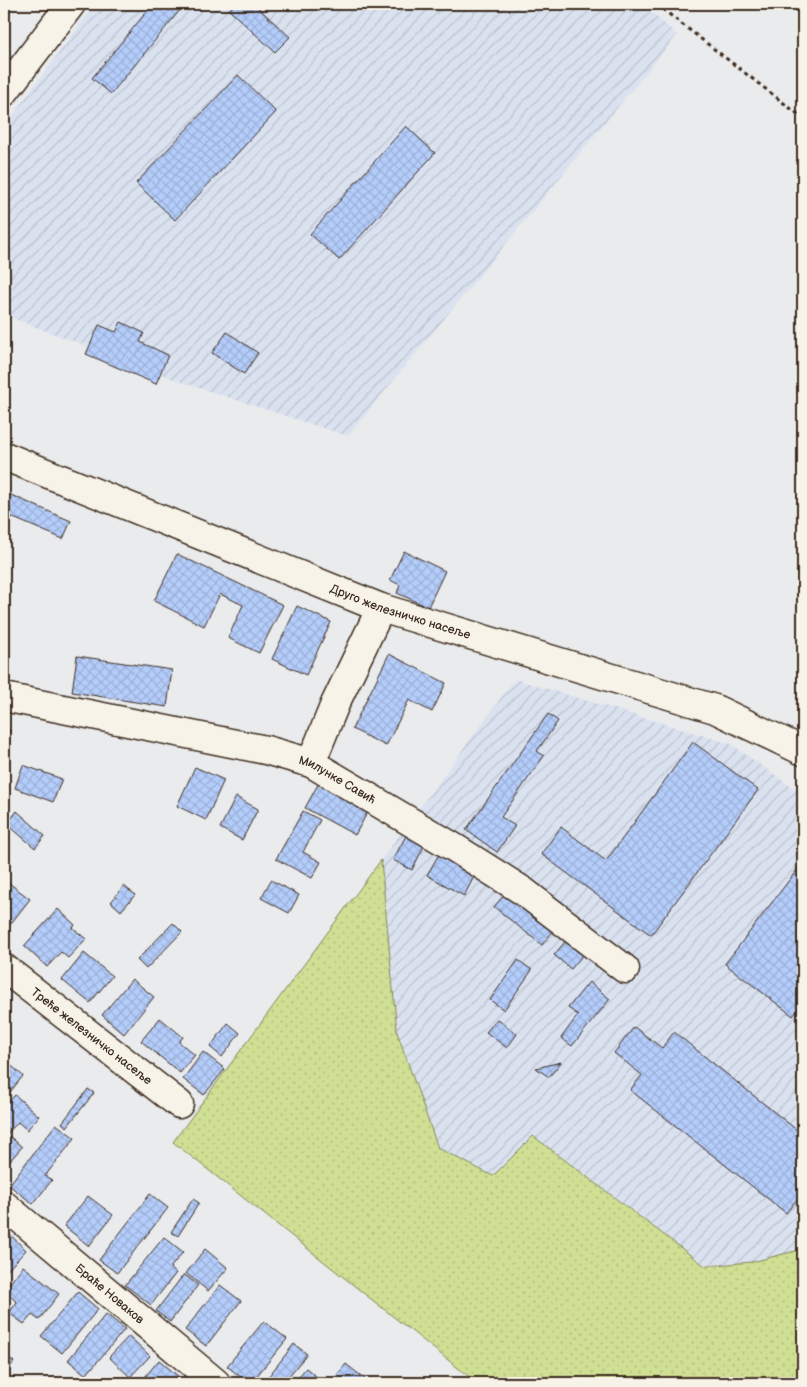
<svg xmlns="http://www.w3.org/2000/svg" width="807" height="1387" viewBox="0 0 807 1387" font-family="'Balsamiq Sans',sans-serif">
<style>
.industrial{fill:url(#industrial-furrows)}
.grass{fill:url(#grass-dots);stroke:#858458}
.building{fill:url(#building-cross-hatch);stroke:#3b2a1e}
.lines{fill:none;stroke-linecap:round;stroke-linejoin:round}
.minor-casing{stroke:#3b2a1e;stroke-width:31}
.path{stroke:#3b2a1e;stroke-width:3;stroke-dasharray:4 4;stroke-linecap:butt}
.minor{stroke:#f7f3e8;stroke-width:28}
.labels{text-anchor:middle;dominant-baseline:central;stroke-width:4;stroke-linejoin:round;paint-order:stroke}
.street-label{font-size:12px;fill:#3b2a1e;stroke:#f7f3e8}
</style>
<defs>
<pattern id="industrial-furrows" width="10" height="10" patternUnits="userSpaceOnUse" patternTransform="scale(1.25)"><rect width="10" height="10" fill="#dae2f0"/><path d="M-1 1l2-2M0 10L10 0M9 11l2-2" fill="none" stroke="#bcc2cd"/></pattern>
<pattern id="grass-dots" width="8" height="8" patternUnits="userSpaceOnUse" patternTransform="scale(1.25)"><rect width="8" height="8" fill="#cfdf93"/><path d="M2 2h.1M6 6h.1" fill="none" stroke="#b3c07e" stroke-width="1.8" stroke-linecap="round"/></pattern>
<pattern id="building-cross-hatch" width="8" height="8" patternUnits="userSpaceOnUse" patternTransform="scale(1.25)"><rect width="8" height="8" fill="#b4cdfb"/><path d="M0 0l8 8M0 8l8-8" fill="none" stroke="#9cb0d7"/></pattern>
</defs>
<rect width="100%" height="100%" fill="#eaebec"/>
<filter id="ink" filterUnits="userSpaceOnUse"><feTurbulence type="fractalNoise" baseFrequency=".02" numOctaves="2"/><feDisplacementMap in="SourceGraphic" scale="10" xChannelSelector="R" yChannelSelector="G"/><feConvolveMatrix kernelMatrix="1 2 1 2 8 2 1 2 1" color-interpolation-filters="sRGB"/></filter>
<g filter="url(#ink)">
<!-- industrial -->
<g class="industrial">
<path d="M95,4h547l35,31 -329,401 -161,-52 -183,-69v-188z"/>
<path d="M515,679l216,65 62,44 10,4v457l-51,13 -47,4 -172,-130 -39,40 -56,-28 -41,-116 -16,-172z"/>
</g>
<!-- grass -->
<path class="grass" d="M381,860l16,172 41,116 55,28 40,-40 172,130 47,-4 51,-13v134h-326l-304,-241z"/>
<!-- building -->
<g class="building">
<path d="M153,4h32l-74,90 -19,-16z"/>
<path d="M235,4h19l36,33 -15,15 -46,-42z"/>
<path d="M238,75l38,37 -101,108 -39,-37z"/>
<path d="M406,126l29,27 -96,107 -29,-26z"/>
<path d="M121,322l23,11 -4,9 28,13 -12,29 -70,-30 13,-29 17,7z"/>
<path d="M227,332l31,21 -14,21 -32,-21z"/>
<path d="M4,492l67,29 -8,18 -59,-25z"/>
<path d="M404,551l41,20 -17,36 -31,-14 3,-8 -10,-5z"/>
<path d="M177,554l106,51 -24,48 -31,-15 15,-33 -23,-11 -16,32 -50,-25z"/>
<path d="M297,606l34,16 -25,53 -34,-16z"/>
<path d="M389,654l57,29 -14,29 -23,-12 -23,46 -34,-17z"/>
<path d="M77,656l95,14 -5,37 -95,-15z"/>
<path d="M548,714l10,7 -21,30 7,5 -43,61 14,9 -18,26 -31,-22z"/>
<path d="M4,728l6,2 -6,20z"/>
<path d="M693,742l65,48 -107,145 -110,-81 20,-27 45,34z"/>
<path d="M23,765l39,14 -9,23 -38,-14z"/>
<path d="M195,767l29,13 -18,40 -29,-14z"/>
<path d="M321,779l50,27 -16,29 -50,-27z"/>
<path d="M236,797l22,12 -16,31 -22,-12z"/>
<path d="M17,811l28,25 -10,12 -28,-24z"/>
<path d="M303,811l17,9 -17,32 18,10 -9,16 -36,-19z"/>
<path d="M409,830l18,10 -15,30 -19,-10z"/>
<path d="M442,849l36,20 -14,27 -37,-21z"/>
<path d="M803,862v141l-10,13 -68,-52z"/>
<path d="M5,880l25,19 -25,32 -1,-1v-48z"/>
<path d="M271,880l28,15 -10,18 -28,-15z"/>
<path d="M124,886l11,9 -14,16 -10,-9z"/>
<path d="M510,888l47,38 -15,19 -48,-38z"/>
<path d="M58,909l17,16 -2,3 13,11 -18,19 -7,-6 -14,15 -23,-21z"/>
<path d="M173,923l9,9 -36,37 -9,-9z"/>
<path d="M569,937l17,14 -15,18 -17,-14z"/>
<path d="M84,953l28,23 -22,27 -28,-23z"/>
<path d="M518,960l14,10 -28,40 -14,-10z"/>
<path d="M132,979l22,18 -30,37 -22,-19z"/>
<path d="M589,982l21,17 -38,47 -11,-8 17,-23 -10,-7z"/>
<path d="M160,1018l23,19 -4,5 16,13 -15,18 -39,-32z"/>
<path d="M497,1019l20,15 -10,14 -21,-16z"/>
<path d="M228,1023l12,10 -18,24 -12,-10z"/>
<path d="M634,1027l28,21 12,-16 129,103v57l-17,21 -156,-123 12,-15 -28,-22z"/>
<path d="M203,1052l22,17 -21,26 -21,-16z"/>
<path d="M5,1060l18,16 -17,21 -2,-2z"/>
<path d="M561,1062l-12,15 -13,-9z"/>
<path d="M88,1089l6,4 -27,34 -5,-4z"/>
<path d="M15,1095l24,21 -12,14 -9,-8 -11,12 15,13 -16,18 -2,-2v-56z"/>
<path d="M56,1124l19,14 -30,38 7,4 -19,24 -24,-19z"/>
<path d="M150,1194l18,14 -51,65 -18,-13z"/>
<path d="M88,1196l25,19 -24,31 -25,-20z"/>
<path d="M193,1199l6,4 -21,33 -7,-4z"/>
<path d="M4,1229l22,21 -21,23 -1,-2z"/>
<path d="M164,1237l19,15 -13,16 6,5 -25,32 -26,-20z"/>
<path d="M205,1249l23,19 -20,23 -22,-18z"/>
<path d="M23,1266l36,28 -20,26 -7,-5 -8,9 -15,-11 8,-11 -13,-11z"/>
<path d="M184,1274l14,11 -28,37 -14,-11z"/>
<path d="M220,1285l21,16 -35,45 -21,-16z"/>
<path d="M78,1292l20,17 -36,44 -21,-17z"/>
<path d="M106,1314l19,15 -39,46 -18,-15z"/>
<path d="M264,1321l23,18 -36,44h-3l-21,-17z"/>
<path d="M129,1336l21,20 -20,21 -21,-20z"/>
<path d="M294,1344l13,10 -24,29h-7l-8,-6z"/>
<path d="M4,1354l10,8 -10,12z"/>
<path d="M159,1360l26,22 -1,1h-44z"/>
<path d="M346,1364l19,15 -3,4h-27l-3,-2z"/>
<path d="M306,1368l18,15h-31z"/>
<path d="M371,1378l7,5h-11z"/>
</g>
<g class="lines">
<!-- minor casing -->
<g class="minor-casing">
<g id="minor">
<path d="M4,92l67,-88"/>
<path id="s1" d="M4,456l377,152 334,101 88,42"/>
<path id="s2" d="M4,697l262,53 45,13 144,85 68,43 102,78"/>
<path d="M311,763l24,-59 46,-96"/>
<path id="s3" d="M4,968l175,136"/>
<path id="s4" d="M4,1205l212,178"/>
</g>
</g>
<!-- path -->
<path class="path" d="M656,4l147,114"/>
<!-- minor -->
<use href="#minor" class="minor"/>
</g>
</g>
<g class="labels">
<!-- street labels -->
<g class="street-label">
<text stroke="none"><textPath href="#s1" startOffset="426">Друго железничко насеље</textPath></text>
<text stroke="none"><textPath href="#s2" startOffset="345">Милунке Савић</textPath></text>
<text stroke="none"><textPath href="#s3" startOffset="111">Треће железничко насеље</textPath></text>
<text stroke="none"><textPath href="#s4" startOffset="138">Браће Новаков</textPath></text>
</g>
</g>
<!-- margin -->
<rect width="807" height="1387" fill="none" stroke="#f7f3e8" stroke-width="20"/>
<rect x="10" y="10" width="787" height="1367" fill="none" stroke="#3b2a1e" stroke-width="2" filter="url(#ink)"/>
</svg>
